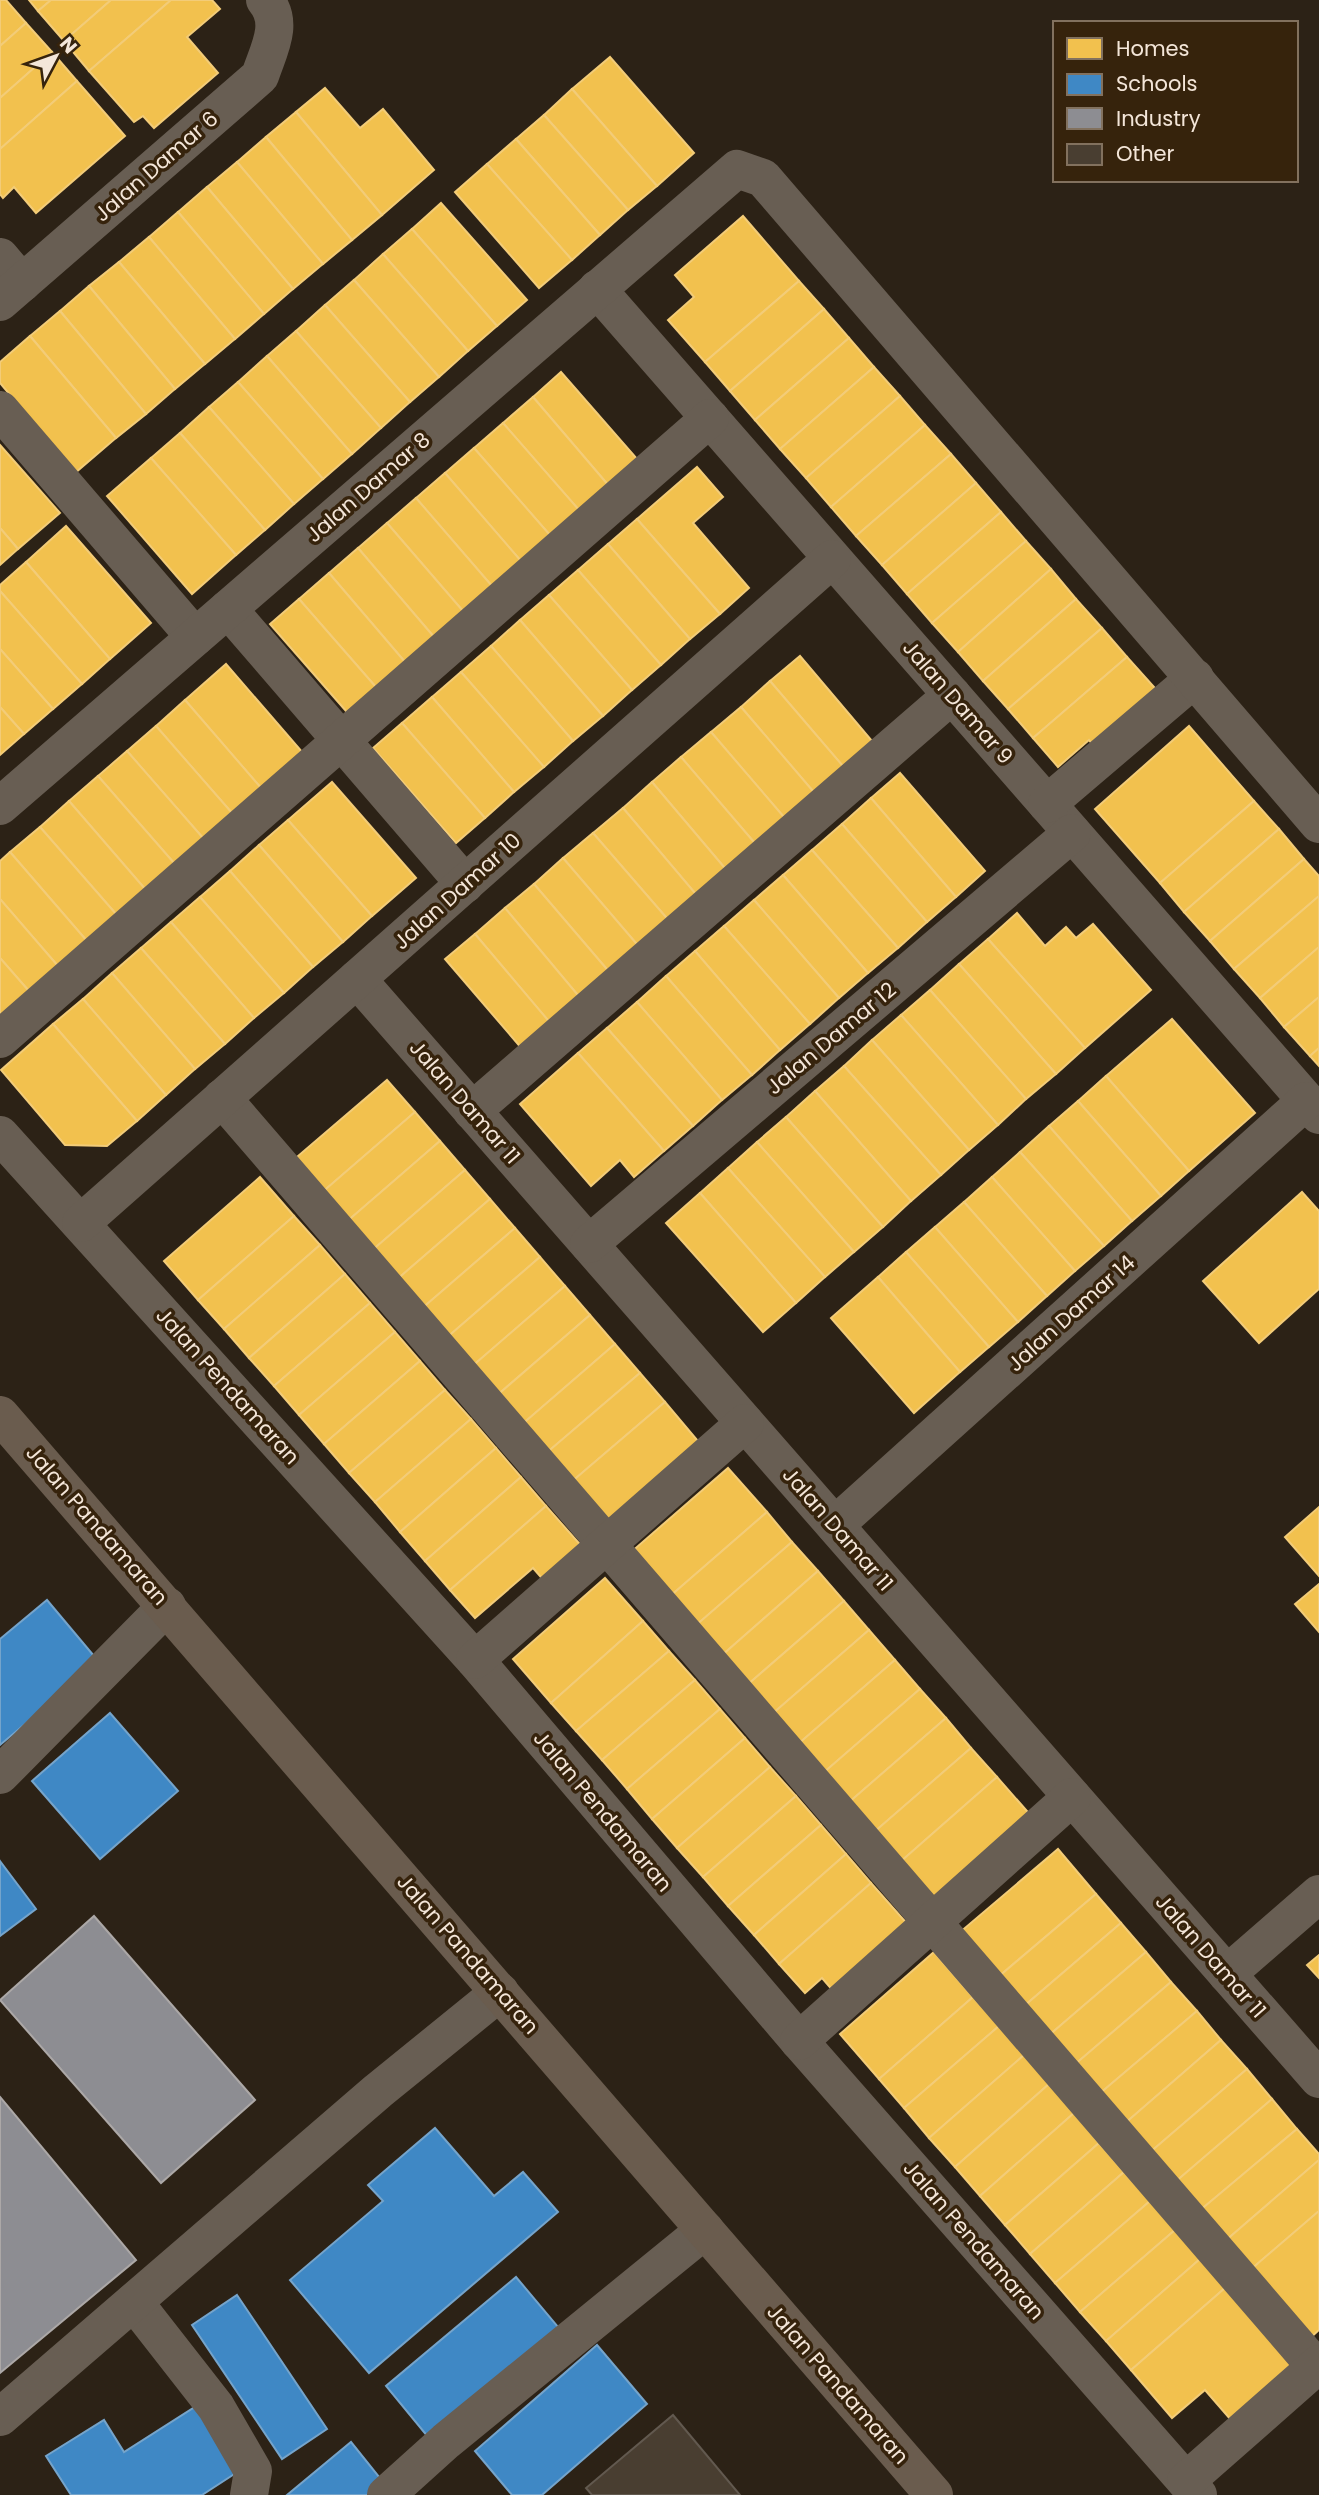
<svg xmlns="http://www.w3.org/2000/svg" width="1319" height="2495" viewBox="0 0 1319 2495" font-family="Poppins,sans-serif">
<style>
.homes{fill:#f2c14e;stroke:#f3cc78;stroke-width:2}
.schools{fill:#3f88c5;stroke:#75a4cb;stroke-width:2}
.industry{fill:#8d8d92;stroke:#aca8a7;stroke-width:2}
.building{fill:#493e31;stroke:#62594f;stroke-width:2}
.lines{fill:none;stroke-linecap:round;stroke-linejoin:round}
.minor{stroke:#685e53;stroke-width:38}
.major{stroke:#6a5c4e;stroke-width:38}
.labels{text-anchor:middle;dominant-baseline:central;stroke-width:7;stroke-linejoin:round;paint-order:stroke}
.street-label{font-size:21px;fill:#f4e6d9;stroke:#36230c}
</style>
<rect width="100%" height="100%" fill="#2c2216"/>
<!-- homes -->
<g class="homes">
<path d="M0,0h6l20,23 -26,23z"/>
<path d="M29,0h22l-13,11z"/>
<path d="M51,0h60l-47,41 -26,-30z"/>
<path d="M111,0h60l-82,71 -25,-30z"/>
<path d="M171,0h41l8,9 -33,28 31,36 -64,55 -11,-12 -9,6 -45,-51z"/>
<path d="M26,23l26,29 -52,46v-52z"/>
<path d="M52,52l25,29 -77,68v-51z"/>
<path d="M610,57l84,96 -37,33 -85,-97z"/>
<path d="M77,81l48,55 -89,77 -22,-26 -11,11 -3,-4v-45z"/>
<path d="M325,88l35,40 23,-19 51,61 -52,45 -86,-103z"/>
<path d="M572,89l85,97 -29,24 -84,-95z"/>
<path d="M296,112l86,103 -30,25 -86,-103z"/>
<path d="M544,115l84,95 -28,25 -84,-96z"/>
<path d="M266,137l86,103 -29,24 -86,-102z"/>
<path d="M516,139l84,96 -28,25 -85,-96z"/>
<path d="M237,162l86,102 -30,25 -86,-102z"/>
<path d="M487,164l85,96 -33,28 -84,-96z"/>
<path d="M207,187l86,102 -29,25 -86,-102z"/>
<path d="M441,203l86,97 -30,26 -85,-97z"/>
<path d="M178,212l86,102 -29,25 -86,-102z"/>
<path d="M743,216l56,65 -94,81 -37,-42 26,-23 -19,-22z"/>
<path d="M412,229l85,97 -29,25 -85,-97z"/>
<path d="M149,237l86,102 -30,25 -86,-102z"/>
<path d="M383,254l85,97 -29,26 -85,-97z"/>
<path d="M119,262l86,102 -30,25 -86,-103z"/>
<path d="M354,280l85,97 -29,25 -85,-97z"/>
<path d="M799,281l25,28 -94,82 -25,-29z"/>
<path d="M89,286l86,103 -29,25 -86,-103z"/>
<path d="M325,305l85,97 -29,26 -85,-97z"/>
<path d="M824,309l25,29 -94,82 -25,-29z"/>
<path d="M60,311l86,103 -30,24 -86,-102z"/>
<path d="M296,331l85,97 -29,26 -85,-98z"/>
<path d="M30,336l86,102 -41,35 -75,-90v-21z"/>
<path d="M849,338l25,29 -94,82 -25,-29z"/>
<path d="M267,356l85,98 -29,25 -85,-97z"/>
<path d="M874,367l26,29 -94,82 -26,-29z"/>
<path d="M561,372l83,95 -29,26 -82,-96z"/>
<path d="M238,382l85,97 -29,25 -85,-97z"/>
<path d="M900,396l25,29 -94,82 -25,-29z"/>
<path d="M533,397l82,96 -29,25 -83,-95z"/>
<path d="M209,407l85,97 -29,26 -85,-97z"/>
<path d="M503,423l83,95 -30,24 -82,-94z"/>
<path d="M925,425l26,29 -95,82 -25,-29z"/>
<path d="M180,433l85,97 -29,25 -85,-97z"/>
<path d="M0,445l60,68 -42,36 -18,-21z"/>
<path d="M474,448l82,94 -29,26 -82,-95z"/>
<path d="M951,454l25,29 -94,82 -26,-29z"/>
<path d="M151,458l85,97 -44,39 -85,-98z"/>
<path d="M697,467l26,30 -30,26 56,65 -29,26 -83,-95z"/>
<path d="M445,473l82,95 -29,25 -82,-95z"/>
<path d="M976,483l25,29 -94,82 -25,-29z"/>
<path d="M416,498l82,95 -29,25 -82,-95z"/>
<path d="M1001,512l25,29 -94,82 -25,-29z"/>
<path d="M637,519l83,95 -30,25 -82,-95z"/>
<path d="M387,523l82,95 -29,26 -82,-96z"/>
<path d="M66,526l85,97 -41,36 -84,-97z"/>
<path d="M0,528l18,21 -18,16z"/>
<path d="M1026,541l25,28 -93,83 -26,-29z"/>
<path d="M608,544l82,95 -29,26 -83,-95z"/>
<path d="M358,548l82,96 -29,25 -82,-96z"/>
<path d="M26,562l84,97 -28,25 -82,-93v-6z"/>
<path d="M1051,569l25,30 -93,82 -25,-29z"/>
<path d="M578,570l83,95 -29,25 -83,-95z"/>
<path d="M329,573l82,96 -29,25 -83,-95z"/>
<path d="M0,591l82,93 -29,25 -53,-60z"/>
<path d="M549,595l83,95 -29,26 -83,-96z"/>
<path d="M299,599l83,95 -29,25 -83,-95z"/>
<path d="M1076,599l26,29 -94,81 -25,-28z"/>
<path d="M520,620l83,96 -30,25 -82,-95z"/>
<path d="M1102,628l25,29 -94,81 -25,-29z"/>
<path d="M491,646l82,95 -29,26 -83,-95z"/>
<path d="M0,649l53,60 -29,25 -24,-27z"/>
<path d="M800,656l77,91 -29,25 -78,-91z"/>
<path d="M1127,657l35,39 -63,56 -10,-12 -31,27 -25,-29z"/>
<path d="M226,664l83,96 -41,36 -83,-96z"/>
<path d="M461,672l83,95 -30,25 -82,-95z"/>
<path d="M770,681l78,91 -30,25 -77,-90z"/>
<path d="M432,697l82,95 -29,26 -83,-95z"/>
<path d="M185,700l83,96 -29,25 -83,-95z"/>
<path d="M0,707l24,27 -24,21z"/>
<path d="M741,707l77,90 -29,26 -78,-91z"/>
<path d="M402,723l83,95 -29,25 -83,-95z"/>
<path d="M156,726l83,95 -29,25 -83,-95z"/>
<path d="M1189,726l65,75 -94,82 -65,-74z"/>
<path d="M711,732l78,91 -30,25 -78,-91z"/>
<path d="M127,751l83,95 -29,25 -83,-95z"/>
<path d="M681,757l78,91 -30,25 -77,-91z"/>
<path d="M900,773l85,98 -29,26 -85,-99z"/>
<path d="M98,776l83,95 -29,26 -83,-96z"/>
<path d="M332,782l84,96 -44,38 -84,-96z"/>
<path d="M652,782l77,91 -29,26 -77,-91z"/>
<path d="M871,798l85,99 -29,25 -85,-98z"/>
<path d="M69,801l83,96 -29,25 -83,-95z"/>
<path d="M1254,801l25,28 -95,83 -24,-29z"/>
<path d="M623,808l77,91 -29,24 -78,-90z"/>
<path d="M288,820l84,96 -29,26 -84,-97z"/>
<path d="M842,824l85,98 -29,26 -86,-98z"/>
<path d="M40,827l83,95 -30,26 -83,-96z"/>
<path d="M1279,829l25,30 -94,82 -26,-29z"/>
<path d="M593,833l78,90 -30,26 -78,-91z"/>
<path d="M259,845l84,97 -30,25 -83,-96z"/>
<path d="M812,850l86,98 -30,25 -85,-98z"/>
<path d="M10,852l83,96 -29,25 -64,-74v-38z"/>
<path d="M563,858l78,91 -30,25 -77,-90z"/>
<path d="M1304,859l15,17v20l-85,73 -24,-28z"/>
<path d="M230,871l83,96 -29,26 -84,-96z"/>
<path d="M783,875l85,98 -29,25 -85,-98z"/>
<path d="M534,884l77,90 -29,26 -77,-92z"/>
<path d="M1319,896v51l-59,51 -26,-29z"/>
<path d="M200,897l84,96 -30,25 -83,-96z"/>
<path d="M0,899l64,74 -29,25 -35,-40z"/>
<path d="M754,900l85,98 -29,26 -86,-98z"/>
<path d="M505,908l77,92 -30,25 -77,-91z"/>
<path d="M1017,913l28,33 21,-19 10,11 17,-14 58,66 -66,58 -97,-109z"/>
<path d="M171,922l83,96 -29,26 -84,-96z"/>
<path d="M724,926l86,98 -30,26 -85,-99z"/>
<path d="M475,934l77,91 -29,25 -78,-91z"/>
<path d="M988,939l97,109 -29,26 -97,-110z"/>
<path d="M1319,947v50l-35,30 -24,-29z"/>
<path d="M141,948l84,96 -30,25 -83,-96z"/>
<path d="M695,951l85,99 -28,25 -86,-99z"/>
<path d="M0,958l35,40 -35,31z"/>
<path d="M959,964l97,110 -30,25 -96,-109z"/>
<path d="M112,973l83,96 -29,26 -83,-96z"/>
<path d="M666,976l86,99 -30,25 -85,-98z"/>
<path d="M930,990l96,109 -28,26 -97,-110z"/>
<path d="M1319,997v51l-9,8 -26,-29z"/>
<path d="M83,999l83,96 -29,26 -84,-97z"/>
<path d="M637,1002l85,98 -29,26 -86,-98z"/>
<path d="M901,1015l97,110 -29,25 -97,-110z"/>
<path d="M1172,1019l83,94 -66,58 -83,-95z"/>
<path d="M53,1024l84,97 -30,25 -42,-1 -64,-75z"/>
<path d="M607,1028l86,98 -29,25 -86,-98z"/>
<path d="M872,1040l97,110 -28,25 -97,-109z"/>
<path d="M1319,1048v18l-9,-10z"/>
<path d="M578,1053l86,98 -30,26 -14,-17 -29,26 -71,-82z"/>
<path d="M844,1066l97,109 -30,26 -96,-110z"/>
<path d="M1106,1076l83,95 -28,25 -83,-95z"/>
<path d="M387,1080l28,32 -96,83 -28,-33z"/>
<path d="M815,1091l96,110 -28,26 -97,-110z"/>
<path d="M1078,1101l83,95 -29,25 -83,-95z"/>
<path d="M415,1112l25,29 -96,83 -25,-29z"/>
<path d="M786,1117l97,110 -29,25 -97,-110z"/>
<path d="M1049,1126l83,95 -28,25 -84,-94z"/>
<path d="M440,1141l25,29 -96,83 -25,-29z"/>
<path d="M757,1142l97,110 -29,25 -97,-109z"/>
<path d="M1020,1152l84,94 -29,25 -83,-94z"/>
<path d="M728,1168l97,109 -29,26 -96,-110z"/>
<path d="M465,1170l25,29 -96,83 -25,-29z"/>
<path d="M260,1177l34,39 -96,84 -34,-39z"/>
<path d="M992,1177l83,94 -28,25 -83,-94z"/>
<path d="M1302,1192l17,19v78l-60,54 -56,-62z"/>
<path d="M700,1193l96,110 -33,29 -97,-109z"/>
<path d="M490,1199l25,29 -96,83 -25,-29z"/>
<path d="M964,1202l83,94 -29,26 -83,-95z"/>
<path d="M294,1216l26,29 -96,84 -26,-29z"/>
<path d="M935,1227l83,95 -29,25 -83,-95z"/>
<path d="M515,1228l25,29 -96,83 -25,-29z"/>
<path d="M320,1245l25,29 -96,84 -25,-29z"/>
<path d="M906,1252l83,95 -29,25 -82,-95z"/>
<path d="M540,1257l25,29 -96,83 -25,-29z"/>
<path d="M345,1274l25,29 -96,83 -25,-28z"/>
<path d="M878,1277l82,95 -46,41 -83,-95z"/>
<path d="M565,1286l25,29 -96,83 -25,-29z"/>
<path d="M370,1303l25,29 -96,83 -25,-29z"/>
<path d="M590,1315l25,29 -96,83 -25,-29z"/>
<path d="M395,1332l25,29 -96,83 -25,-29z"/>
<path d="M615,1344l25,29 -96,82 -25,-28z"/>
<path d="M420,1361l25,29 -96,83 -25,-29z"/>
<path d="M640,1373l25,29 -96,82 -25,-29z"/>
<path d="M445,1390l26,29 -96,83 -26,-29z"/>
<path d="M665,1402l37,44 -95,83 -38,-45z"/>
<path d="M471,1419l25,29 -96,84 -25,-30z"/>
<path d="M496,1448l25,29 -96,84 -25,-29z"/>
<path d="M728,1468l39,44 -99,86 -38,-45z"/>
<path d="M521,1477l25,29 -96,84 -25,-29z"/>
<path d="M546,1506l39,44 -38,34 -14,-16 -58,50 -25,-28z"/>
<path d="M1319,1507v69l-34,-39z"/>
<path d="M767,1512l25,30 -98,85 -26,-29z"/>
<path d="M792,1542l26,29 -98,86 -26,-30z"/>
<path d="M818,1571l26,30 -98,85 -26,-29z"/>
<path d="M605,1578l38,43 -92,82 -38,-44z"/>
<path d="M1319,1584v48l-24,-28z"/>
<path d="M844,1601l25,29 -98,85 -25,-29z"/>
<path d="M643,1621l26,30 -93,80 -25,-28z"/>
<path d="M869,1630l26,30 -98,85 -26,-30z"/>
<path d="M669,1651l26,29 -93,80 -26,-29z"/>
<path d="M895,1660l25,29 -98,85 -25,-29z"/>
<path d="M695,1680l25,29 -93,80 -25,-29z"/>
<path d="M920,1689l26,29 -99,86 -25,-30z"/>
<path d="M720,1709l25,29 -93,81 -25,-30z"/>
<path d="M946,1718l25,30 -98,85 -26,-29z"/>
<path d="M745,1738l25,29 -93,81 -25,-29z"/>
<path d="M971,1748l26,29 -98,86 -26,-30z"/>
<path d="M770,1767l26,29 -93,81 -26,-29z"/>
<path d="M997,1777l36,41 -98,86 -36,-41z"/>
<path d="M796,1796l25,29 -93,81 -25,-29z"/>
<path d="M821,1825l25,29 -92,81 -26,-29z"/>
<path d="M1058,1849l38,45 -99,84 -38,-45z"/>
<path d="M846,1854l25,29 -92,81 -25,-29z"/>
<path d="M871,1883l39,44 -75,66 -13,-15 -17,15 -26,-29z"/>
<path d="M1096,1894l25,29 -98,84 -26,-29z"/>
<path d="M1121,1923l25,29 -99,85 -24,-30z"/>
<path d="M934,1952l39,45 -94,82 -39,-45z"/>
<path d="M1146,1952l25,30 -98,84 -26,-29z"/>
<path d="M1319,1955v23l-12,-13z"/>
<path d="M1171,1982l26,29 -99,84 -25,-29z"/>
<path d="M973,1997l26,29 -95,82 -25,-29z"/>
<path d="M1197,2011l24,29 -98,85 -25,-30z"/>
<path d="M999,2026l25,29 -95,83 -25,-30z"/>
<path d="M1221,2040l26,29 -99,85 -25,-29z"/>
<path d="M1024,2055l25,29 -94,83 -26,-29z"/>
<path d="M1247,2069l25,30 -98,84 -26,-29z"/>
<path d="M1049,2084l25,29 -94,83 -25,-29z"/>
<path d="M1272,2099l25,30 -99,83 -24,-29z"/>
<path d="M1074,2113l25,30 -94,82 -25,-29z"/>
<path d="M1297,2129l22,25v6l-95,82 -26,-30z"/>
<path d="M1099,2143l25,29 -94,82 -25,-29z"/>
<path d="M1319,2160v51l-70,60 -25,-29z"/>
<path d="M1124,2172l26,29 -95,82 -25,-29z"/>
<path d="M1150,2201l25,29 -95,82 -25,-29z"/>
<path d="M1319,2211v119l-11,10 -59,-69z"/>
<path d="M1175,2230l25,29 -94,82 -26,-29z"/>
<path d="M1200,2259l25,29 -94,82 -25,-29z"/>
<path d="M1225,2288l76,87 -63,53 -33,-38 -33,28 -41,-48z"/>
</g>
<!-- schools -->
<g class="schools">
<path d="M47,1600l52,62 -99,83v-106z"/>
<path d="M110,1713l68,78 -78,68 -68,-78z"/>
<path d="M0,1861l36,48 -36,27z"/>
<path d="M435,2128l59,68 29,-24 35,40 -189,161 -79,-93 93,-79 -15,-16z"/>
<path d="M516,2277l48,57 -131,109 -47,-57z"/>
<path d="M237,2295l90,134 -45,30 -90,-134z"/>
<path d="M597,2345l50,59 -105,91h-30l-37,-44z"/>
<path d="M198,2405l41,66 -37,24h-131l-25,-39 58,-36 20,32z"/>
<path d="M351,2442l33,41 -14,12h-83z"/>
</g>
<!-- industry -->
<g class="industry">
<path d="M94,1916l161,184 -94,83 -161,-183z"/>
<path d="M0,2097l136,163 -136,113z"/>
</g>
<!-- building -->
<path class="building" d="M673,2415l67,80h-148l-6,-7z"/>
<g class="lines">
<!-- minor -->
<g class="minor">
<path d="M0,257l22,26"/>
<path d="M597,289l722,826"/>
<path d="M0,302l260,-226c8,-25 25,-53 5,-76"/>
<path d="M0,410l195,227"/>
<path d="M228,609l237,275"/>
<path d="M1047,804l148,-126"/>
<path d="M0,806l737,-637 26,9 556,646"/>
<path d="M357,979l962,1100"/>
<path d="M0,1039l710,-621"/>
<path d="M222,1098l1094,1269"/>
<path d="M472,1111l480,-416"/>
<path d="M0,1135l475,525 324,381 399,454"/>
<path d="M81,1223l751,-664"/>
<path d="M589,1244l483,-411"/>
<path d="M835,1525l471,-424"/>
<path d="M475,1660l270,-237"/>
<path d="M0,1775l167,-169"/>
<path d="M1227,1974l92,-80"/>
<path d="M799,2041l273,-244"/>
<path d="M134,2302l82,105 37,64 -4,24"/>
<path d="M0,2417l378,-326 122,-99"/>
<path d="M1186,2481l133,-117"/>
<path d="M386,2495l60,-54 259,-211"/>
</g>
<!-- major -->
<path class="major" d="M0,1415l934,1080"/>
</g>
<g class="labels">
<!-- street labels -->
<g class="street-label">
<text transform="translate(156 166) rotate(-41)">Jalan Damar 6</text>
<text transform="translate(368 487) rotate(-41)">Jalan Damar 8</text>
<text transform="translate(958 702) rotate(49)">Jalan Damar 9</text>
<text transform="translate(457 891) rotate(-42)">Jalan Damar 10</text>
<text transform="translate(831 1038) rotate(-40)">Jalan Damar 12</text>
<text transform="translate(465 1102) rotate(49)">Jalan Damar 11</text>
<text transform="translate(1071 1313) rotate(-42)">Jalan Damar 14</text>
<text transform="translate(228 1386) rotate(48)">Jalan Pendamaran</text>
<text transform="translate(97 1525) rotate(49)">Jalan Pandamaran</text>
<text transform="translate(838 1529) rotate(49)">Jalan Damar 11</text>
<text transform="translate(603 1811) rotate(50)">Jalan Pendamaran</text>
<text transform="translate(468 1954) rotate(49)">Jalan Pandamaran</text>
<text transform="translate(1211 1956) rotate(49)">Jalan Damar 11</text>
<text transform="translate(974 2240) rotate(49)">Jalan Pendamaran</text>
<text transform="translate(838 2384) rotate(49)">Jalan Pandamaran</text>
</g>
</g>
<!-- legend -->
<rect x="1053" y="21" width="245" height="161" fill="#36230c" stroke="#82715e" stroke-width="2"/>
<rect x="1067" y="38" width="35" height="21" fill="#f2c14e" stroke="#82715e" stroke-width="2"/>
<text x="1116" y="56" font-size="21" fill="#f4e6d9">Homes</text>
<rect x="1067" y="74" width="35" height="21" fill="#3f88c5" stroke="#82715e" stroke-width="2"/>
<text x="1116" y="91" font-size="21" fill="#f4e6d9">Schools</text>
<rect x="1067" y="108" width="35" height="21" fill="#8d8d92" stroke="#82715e" stroke-width="2"/>
<text x="1116" y="126" font-size="21" fill="#f4e6d9">Industry</text>
<rect x="1067" y="144" width="35" height="21" fill="#493e31" stroke="#82715e" stroke-width="2"/>
<text x="1116" y="161" font-size="21" fill="#f4e6d9">Other</text>
<!-- north arrow -->
<g transform="translate(56 56) rotate(49)" stroke="#36230c" stroke-width="5" paint-order="stroke">
<path d="M0-5L12 26L0 18L-12 26Z" fill="#f4e6d9"/>
<text y="-10" font-size="19" font-weight="bold" text-anchor="middle" fill="#f4e6d9">N</text>
</g>
</svg>
